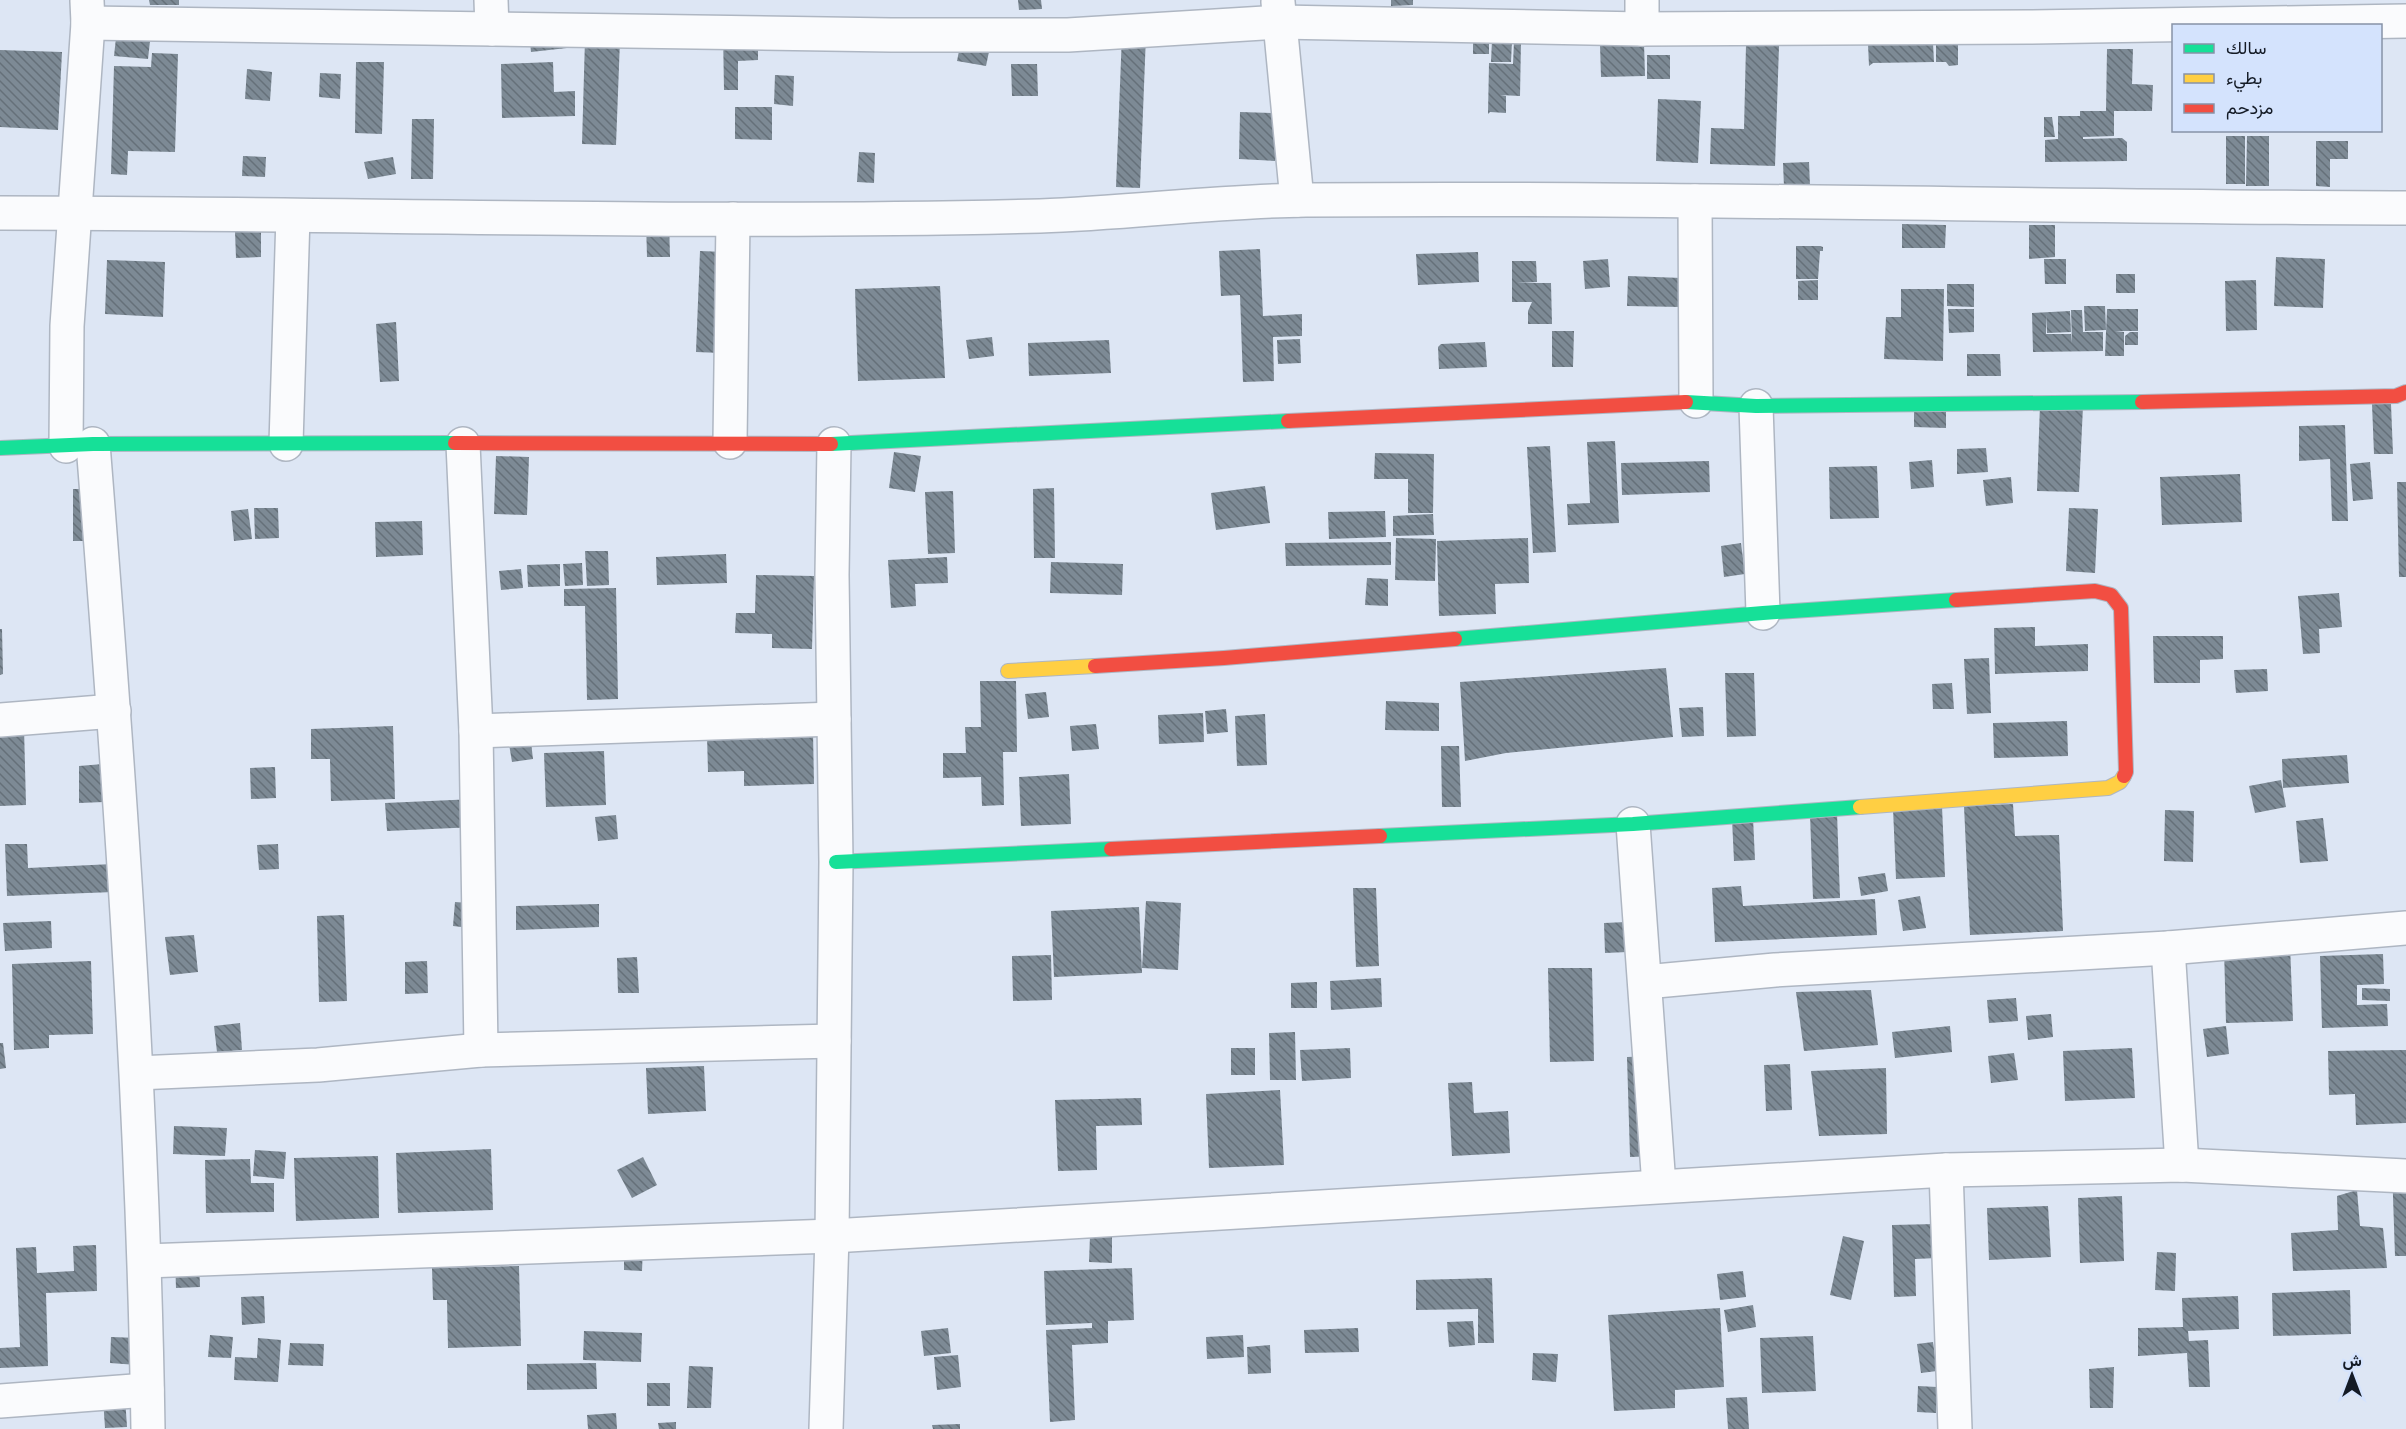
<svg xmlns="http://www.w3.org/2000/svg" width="2406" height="1429" viewBox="0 0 2406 1429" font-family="Arial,Vazirmatn,sans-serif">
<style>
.building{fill:url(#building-back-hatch)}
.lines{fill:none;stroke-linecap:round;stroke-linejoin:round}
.street-casing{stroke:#aeb6c2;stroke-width:36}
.fast-casing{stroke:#aeb6c2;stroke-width:16}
.slow-casing{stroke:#aeb6c2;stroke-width:16}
.jam-casing{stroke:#aeb6c2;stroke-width:16}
.street{stroke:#fafbfd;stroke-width:33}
.fast{stroke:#16e098;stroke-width:14}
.slow{stroke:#ffcf43;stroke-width:14}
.jam{stroke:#f24e42;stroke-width:14}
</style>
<defs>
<pattern id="building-back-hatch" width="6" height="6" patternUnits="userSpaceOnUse" patternTransform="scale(1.5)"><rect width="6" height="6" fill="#7d8a95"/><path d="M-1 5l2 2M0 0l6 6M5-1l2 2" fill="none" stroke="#657079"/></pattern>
</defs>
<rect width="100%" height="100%" fill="#dde6f4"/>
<!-- building -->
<g class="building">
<path d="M149,0h30v5h-29z"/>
<path d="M1018,0h23l1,9 -23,1z"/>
<path d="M1391,0h22v5l-22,1z"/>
<path d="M117,29l34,3 -3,27 -34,-3z"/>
<path d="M564,29l3,19 -36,4 -2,-20z"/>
<path d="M723,32h35v28l-20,1v29h-14z"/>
<path d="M1122,34l24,1 -6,153 -24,-1z"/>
<rect x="1473" y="35" width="16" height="19"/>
<path d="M962,36l29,6 -5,24 -29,-5z"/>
<path d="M585,39l35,1 -4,105 -34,-1z"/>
<path d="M1492,40l20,1 -1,21h-20z"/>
<path d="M1514,41h7l-1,55 -20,-1 6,1v17l-16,-1 -2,2 1,-51 24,1z"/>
<path d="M1936,42h7v2h15v21l-9,1 -3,-4h-10z"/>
<path d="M1644,43l1,33 -44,1 -1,-33z"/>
<path d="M1933,43l1,19 -61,1 -4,3 -1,-22z"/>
<path d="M1746,45l33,1 -4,120 -65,-2 1,-36 33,1z"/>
<path d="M2107,49h26l-1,35 21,1 -1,26h-38v25l-31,1v2l39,-1 5,4v19l-82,1v-22l13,-1v-23h22v-5h26z"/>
<path d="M0,50l62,2 -4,78 -58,-3z"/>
<path d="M152,53l26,1 -3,98 -47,-1 -1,24 -16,-1 3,-108 37,1z"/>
<rect x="1647" y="55" width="23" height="24"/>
<path d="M356,62h28l-2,72 -27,-1z"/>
<path d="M553,62l1,30 21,-1v25l-73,2 -1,-54z"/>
<path d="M1011,64h26l1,32h-26z"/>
<path d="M247,69l25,3 -2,29 -25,-2z"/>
<path d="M320,73l21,1 -1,25 -21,-2z"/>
<path d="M775,75l19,1 -1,30 -19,-2z"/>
<path d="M1658,99l43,2 -3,62 -42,-2z"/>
<path d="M735,107h37v33l-37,-1z"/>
<path d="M1240,112l36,1 -1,48 -36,-2z"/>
<path d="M2044,117h8l3,20h-11z"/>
<path d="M412,119h22l-1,60h-22z"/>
<rect x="2226" y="136" width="19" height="48"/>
<path d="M2247,136h22v50h-23z"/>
<path d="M2316,141h32v18h-18v28l-14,-1z"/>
<path d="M859,152l16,1 -1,30 -17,-1z"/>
<path d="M243,156l23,1 -1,20 -23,-1z"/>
<path d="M393,157l3,17 -28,5 -4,-17z"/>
<path d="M1809,162l1,24 -26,1 -1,-24z"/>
<path d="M669,220l1,37h-23l-1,-36z"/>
<path d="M1902,224l44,1 -1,23h-43z"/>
<path d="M2029,225h26v32l-26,2z"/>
<path d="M261,230v27l-25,1 -1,-27z"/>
<path d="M1796,246h24l3,1v4h-3l-2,28h-22z"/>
<path d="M1260,249l3,67 39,-2v22l-29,1 1,44 -31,1 -3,-87 -19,1 -2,-45z"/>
<path d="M700,251l25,1 -4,101 -25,-1z"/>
<path d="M1478,252l1,30 -61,3 -2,-31z"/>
<path d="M2276,257l49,2 -2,49 -49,-2z"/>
<path d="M1608,259l2,28 -25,2 -2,-28z"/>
<path d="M2044,259h22v25h-21z"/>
<path d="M107,260l58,2 -2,55 -58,-3z"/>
<path d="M1512,261h24l1,21 -20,1h34l1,41h-24v-13l4,-9h-20z"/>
<rect x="2116" y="274" width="19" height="19"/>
<path d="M1628,276l54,2 -1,29 -54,-1z"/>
<path d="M1818,280v20h-20v-19z"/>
<path d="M2256,280l1,50 -31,1 -1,-50z"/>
<path d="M1947,284h27v23l-27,-1z"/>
<path d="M940,286l5,92 -87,3 -3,-92z"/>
<path d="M1901,289h43l-1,72 -59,-2 2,-42h15z"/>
<path d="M2084,306h21l1,24 -21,1z"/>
<path d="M1948,309h26v23l-25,1z"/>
<path d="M2107,309h31v22h-23l9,1v24h-19z"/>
<path d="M2071,310h11l1,22h20v19l-70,1 -1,-39 38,-2 1,21 -24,1 -1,-18v19h25l1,9z"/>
<path d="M396,322l3,59 -19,1 -4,-58z"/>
<path d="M1552,331h22l-1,36h-21z"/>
<path d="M2130,332h8v13h-13v-9z"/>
<path d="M992,337l2,19 -25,3 -3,-19z"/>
<path d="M1300,339l1,24 -23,1 -1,-24z"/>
<path d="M1109,340l2,33 -82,3 -1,-33z"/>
<path d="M1485,342l2,25 -48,2 -1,-22 3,-3z"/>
<path d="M1967,354h33l1,22h-34z"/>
<path d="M2040,404l43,2 -4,86 -42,-1z"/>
<path d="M2372,404h19l2,50h-19z"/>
<path d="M1914,407h32v21l-32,-1z"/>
<path d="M2345,425l3,96h-16l-2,-62 -31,2v-35z"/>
<path d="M1615,441l4,82 -51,2 -1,-21 23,-1 -3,-61z"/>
<path d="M1550,446l6,106 -23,1 -6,-106z"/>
<path d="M1986,448l2,24 -31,2v-25z"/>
<path d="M894,452l27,4 -6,36 -26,-4z"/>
<path d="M1375,453l59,1 -1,59h-25v-34h-34z"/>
<path d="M496,456l33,1 -2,58 -33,-1z"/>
<path d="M1932,460l2,27 -23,2 -2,-27z"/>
<path d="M1709,461l1,31 -88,3 -1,-32z"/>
<path d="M2370,462l3,37 -20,2 -3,-37z"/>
<path d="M1877,466l2,52 -49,1 -1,-52z"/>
<path d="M2240,474l2,48 -80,3 -2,-48z"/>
<path d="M2011,477l2,26 -27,3 -3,-26z"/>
<path d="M2397,482h9v95h-7z"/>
<path d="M1265,486l5,37 -54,7 -5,-37z"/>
<path d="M1054,488l1,70h-21l-1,-69z"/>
<rect x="73" y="489" width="27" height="52"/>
<path d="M953,491l2,62 -27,1 -3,-62z"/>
<path d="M254,508h24l1,30 -24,1z"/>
<path d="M2069,508l29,1 -3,64 -29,-2z"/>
<path d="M248,509l4,30 -18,2 -3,-30z"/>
<path d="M1385,511l1,26 -57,2 -1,-27z"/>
<path d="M1433,514l1,21 -41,1v-20z"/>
<path d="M422,521l1,34 -47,2 -1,-35z"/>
<path d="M1396,538l40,1 -1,42 -40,-1z"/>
<path d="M1528,538l1,45 -34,1 1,30 -57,2 -2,-75z"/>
<path d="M1391,542v23l-105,1 -1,-23z"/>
<path d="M1741,543l4,31 -21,3 -3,-31z"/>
<path d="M585,551h23l1,34 -22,1z"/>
<path d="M726,554l1,29 -70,2 -1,-28z"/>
<path d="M947,557l1,26 -33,1 1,22 -25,2 -3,-48z"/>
<path d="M1051,562l72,2 -1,31 -72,-2z"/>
<path d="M582,563l1,22 -18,1 -2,-22z"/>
<path d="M560,564v22l-32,1 -1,-22z"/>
<path d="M521,569l2,19 -22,2 -2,-19z"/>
<path d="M756,575l58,1 -2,73 -40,-1v-14l-37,-1 1,-20h19z"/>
<path d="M1367,578l21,1v27l-23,-1z"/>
<path d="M616,588l2,111 -31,1 -2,-94h-21v-17z"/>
<path d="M2339,593l3,34 -23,2 1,24 -17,1 -5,-58z"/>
<path d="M2035,627v19l53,-2v27l-93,3 -1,-46z"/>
<path d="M0,629h2l1,45 -3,1z"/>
<path d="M2153,636h70v23l-23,1v23h-46z"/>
<path d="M1989,658l2,55 -24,1 -3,-55z"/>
<path d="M1666,668l7,69 -167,16 -41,8 -5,-79z"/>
<path d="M2267,669l1,22 -32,2 -2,-23z"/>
<path d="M1725,673h29l2,63 -29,1z"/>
<path d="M980,681h36l1,71h-14l1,53 -22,1 -1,-29 -38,1v-25h23l-1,-26h16z"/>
<path d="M1952,683l2,26h-21l-1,-25z"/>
<path d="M1046,692l3,25 -21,2 -3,-25z"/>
<path d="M1386,701l53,2v28l-54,-1z"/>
<path d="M1703,707l1,29 -22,1 -3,-29z"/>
<path d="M1226,709l2,23 -21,2 -2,-23z"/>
<path d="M1203,713l1,29 -45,2 -1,-29z"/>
<path d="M1265,714l2,51 -30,1 -2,-50z"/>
<path d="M2067,721l1,35 -74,2 -1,-35z"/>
<path d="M1096,724l3,25 -27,2 -2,-25z"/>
<path d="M393,726l2,73 -64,2 -1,-42h-19v-30z"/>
<path d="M24,728l2,77 -26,1v-77z"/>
<path d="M813,732l1,52 -70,2v-15l-36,1 -1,-37z"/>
<path d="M530,734l3,25 -21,3 -4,-24z"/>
<path d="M1441,746h18l2,61h-19z"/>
<path d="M604,751l2,54 -60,2 -2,-54z"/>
<path d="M2347,755l2,28 -66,5 -1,-29z"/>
<path d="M103,764l1,38 -25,1v-37z"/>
<path d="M275,767l1,31 -25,1 -1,-31z"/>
<path d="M1069,774l2,50 -50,2 -2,-49z"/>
<path d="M2281,780l5,27 -31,6 -6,-27z"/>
<path d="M475,799l1,28 -89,4 -2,-28z"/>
<path d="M2013,804l2,32 44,-1 4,96 -93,4 -6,-129z"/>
<path d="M1942,806l3,71 -49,2 -3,-71z"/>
<path d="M2165,810l29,1 -1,51 -29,-1z"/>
<path d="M1837,813l3,85 -27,1 -3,-85z"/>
<path d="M616,815l2,24 -20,2 -3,-24z"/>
<path d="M1753,818l2,42 -21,1 -2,-42z"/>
<path d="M2323,818l5,43 -28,2 -4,-42z"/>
<path d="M5,844h22l1,24 85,-4 1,28 -107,4z"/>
<path d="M278,844l1,25 -20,1 -2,-25z"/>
<path d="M1885,873l3,18 -27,5 -3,-19z"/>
<path d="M1741,886l2,20 132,-7 2,36 -162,7 -3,-54z"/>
<path d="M1353,888h23l3,78 -23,1z"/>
<path d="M1920,896l6,32 -23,3 -5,-31z"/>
<path d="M1146,901l35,2 -3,67 -36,-2z"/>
<path d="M455,902l26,2 -2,25 -26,-3z"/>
<path d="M599,904v23l-83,3v-24z"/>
<path d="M1139,907l3,66 -88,4 -3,-66z"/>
<path d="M344,915l3,86 -28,1 -2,-86z"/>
<path d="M51,921l1,27 -47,3 -2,-28z"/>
<path d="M1649,921l1,30 -45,2 -1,-30z"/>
<path d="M194,935l4,37 -28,3 -5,-38z"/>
<path d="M2290,945l3,76 -67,2 -2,-75z"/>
<path d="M2383,954l1,30 -27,1v20l30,-1 1,22 -66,2 -2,-72z"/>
<path d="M1051,955l1,45 -39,1 -1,-45z"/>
<path d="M637,957l2,36h-21l-1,-35z"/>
<path d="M91,961l2,73 -44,1v13l-35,2 -2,-86z"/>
<path d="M427,961l1,32 -23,1v-32z"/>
<path d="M1548,968h44l2,93 -44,1z"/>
<path d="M1381,978l1,29 -51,3 -1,-29z"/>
<path d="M1317,982v26h-26v-25z"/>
<path d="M2362,988l28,1v12l-28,-1z"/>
<path d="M1871,990l7,55 -74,6 -8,-59z"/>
<path d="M2016,998l2,23 -29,2 -2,-23z"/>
<path d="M2051,1014l2,23 -25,3 -2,-24z"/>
<path d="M240,1023l2,27 -25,2 -3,-26z"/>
<path d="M1950,1026l2,26 -57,6 -3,-26z"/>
<path d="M2226,1026l3,28 -22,3 -4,-28z"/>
<path d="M1295,1032l1,48h-26l-1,-47z"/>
<path d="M0,1043h3l3,25 -6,1z"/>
<rect x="1231" y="1048" width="24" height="27"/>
<path d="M1350,1048l1,30 -49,3 -2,-31z"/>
<path d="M2132,1048l3,50 -70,3 -2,-50z"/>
<path d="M2406,1050v73l-50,2 -1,-31 -26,1 -1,-44z"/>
<path d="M2014,1053l4,27 -27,3 -3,-27z"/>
<path d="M1653,1056l3,100 -26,1 -3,-100z"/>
<path d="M1790,1064l2,46 -26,1 -2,-46z"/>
<path d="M704,1066l2,45 -58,3 -2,-46z"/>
<path d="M1886,1068l1,66 -68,2 -8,-65z"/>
<path d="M1472,1082l2,31 34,-2 2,42 -58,3 -4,-73z"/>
<path d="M1280,1090l4,75 -75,3 -3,-74z"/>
<path d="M1141,1098l1,27 -46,1 1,44 -39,1 -3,-71z"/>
<path d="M174,1126l53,2 -2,28 -52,-2z"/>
<path d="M491,1149l2,61 -95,3 -2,-60z"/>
<path d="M255,1150l31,2 -2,27 -31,-3z"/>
<path d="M378,1156l1,62 -83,3 -2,-63z"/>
<path d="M643,1157l14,28 -25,13 -15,-28z"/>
<path d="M250,1159l1,24h23v29l-68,1 -1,-53z"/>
<path d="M2406,1166v90h-11l-3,-89z"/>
<path d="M2357,1190l3,36 23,2 4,40 -94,3 -2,-38 47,-3 -1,-34z"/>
<path d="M2122,1196l2,65 -44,2 -2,-65z"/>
<path d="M2048,1206l3,51 -62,3 -2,-52z"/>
<path d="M1936,1224l1,34 -22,1 1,37 -22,1 -2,-72z"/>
<path d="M1090,1236l22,1v26l-23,-1z"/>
<path d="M1843,1236l21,5 -13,59 -21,-5z"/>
<path d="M96,1245l1,46 -51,2 2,73 -48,2v-20l20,-1 -4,-99 20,-1 1,26 37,-2 -1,-25z"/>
<path d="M624,1246h19l-1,25 -18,-1z"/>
<path d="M2157,1252l19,1 -1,38 -20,-1z"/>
<path d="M175,1258h24l1,29 -24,1z"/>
<path d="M519,1266l2,80 -73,2 -1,-48h-14l-1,-32z"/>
<path d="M1132,1268l2,52 -26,1v22l-36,2 3,75 -25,2 -4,-92 46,-2v-5l-46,2 -2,-54z"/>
<path d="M1743,1271l3,26 -26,3 -3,-26z"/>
<path d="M1492,1278l2,65h-16v-34l-62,1v-30z"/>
<path d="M2350,1290l1,44 -78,2 -1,-43z"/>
<path d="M264,1296l1,27 -23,2 -1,-28z"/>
<path d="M2238,1296l1,33 -51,2 1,10 19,-1 2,47h-21l-2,-34 -49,3v-28l45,-1 -1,-29z"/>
<path d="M1753,1305l3,22 -28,5 -4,-22z"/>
<path d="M1720,1308l4,79 -49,3v18l-61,3 -6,-96z"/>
<path d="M1473,1321l2,24 -26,2 -2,-25z"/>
<path d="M948,1328l3,25 -27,3 -3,-25z"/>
<path d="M1358,1328l1,24 -54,1 -1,-23z"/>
<path d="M584,1331l58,2 -1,29 -58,-2z"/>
<path d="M210,1335l23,2 -2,21 -23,-1z"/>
<path d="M1243,1335l1,22 -37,2 -1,-22z"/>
<path d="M1813,1336l3,55 -54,2 -2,-55z"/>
<path d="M111,1337l28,1 -2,27 -27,-2z"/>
<path d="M258,1338l23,2 -3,42 -44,-2 1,-23 22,1z"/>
<path d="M1933,1342l4,29 -16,2 -4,-29z"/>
<path d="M290,1343l34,1 -1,22 -35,-1z"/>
<path d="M1270,1345l1,28 -23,1 -1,-27z"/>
<path d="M1533,1353l25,1 -2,28 -24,-2z"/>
<path d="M958,1355l3,32 -24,3 -3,-33z"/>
<path d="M596,1363l1,26 -70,1v-26z"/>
<path d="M689,1366l24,1 -2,41h-24z"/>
<path d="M2114,1367l-1,41h-23l-1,-39z"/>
<rect x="647" y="1383" width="23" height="23"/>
<path d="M1918,1386l19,1 -1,26 -19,-1z"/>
<path d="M125,1397l2,30 -22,1 -2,-30z"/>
<path d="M1747,1397l2,32h-21l-2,-31z"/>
<path d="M616,1413l1,16h-29l-1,-14z"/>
<path d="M676,1422v7h-17l-1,-6z"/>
<path d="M960,1424v5h-27l-1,-4z"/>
</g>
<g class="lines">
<!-- street casing -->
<g class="street-casing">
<g id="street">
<path d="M491,0l1,29"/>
<path d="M1642,0v29"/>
<path d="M1278,2l19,198"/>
<path d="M88,23l803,12h177l212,-13 362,7 386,-2 378,-6"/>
<path d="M1695,201l1,200"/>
<path d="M0,213c347,0 693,12 1040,3 89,-3 177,-15 266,-16 366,-3 733,7 1100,8"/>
<path d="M1756,406l7,207"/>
<path d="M730,442l3,-223"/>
<path d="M93,444c26,328 50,656 55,985"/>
<path d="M286,444l7,-228"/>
<path d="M463,444l13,287 5,319"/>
<path d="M66,446l1,-120 21,-303 -1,-22"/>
<path d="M0,720l114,-9"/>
<path d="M476,731l358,-12"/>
<path d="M1633,824l26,362"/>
<path d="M2168,948l14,217"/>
<path d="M1645,982l130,-12 393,-22 238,-20"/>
<path d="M137,1073l181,-8 163,-15 353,-9"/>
<path d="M1946,1170l9,259"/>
<path d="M145,1261l687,-25 1114,-66 236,-5 224,11"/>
<path d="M0,1401l147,-11"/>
<path d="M826,1429l6,-193 4,-374 -4,-287 2,-131"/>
</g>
</g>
<!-- fast casing -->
<g class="fast-casing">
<g id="fast">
<path d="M1686,402l70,4 386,-4"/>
<path d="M831,444l457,-23"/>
<path d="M0,448l93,-4 362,-1"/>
<path d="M1455,639l308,-26 193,-13"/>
<path d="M1380,836l253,-12 227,-17"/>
<path d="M836,862l275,-13"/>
</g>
</g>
<!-- slow casing -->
<g class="slow-casing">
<g id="slow">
<path d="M1008,671l87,-5"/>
<path d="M1860,807l248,-19 12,-6 4,-6"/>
</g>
</g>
<!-- jam casing -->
<g class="jam-casing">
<g id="jam">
<path d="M2142,402l254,-6 10,-4"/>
<path d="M1288,421l398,-19"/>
<path d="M455,443l376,1"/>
<path d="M1956,600l139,-9 16,4 10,13 5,164 -2,4"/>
<path d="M1095,666l129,-8 231,-19"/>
<path d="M1111,849l269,-13"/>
</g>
</g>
<!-- street -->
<use href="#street" class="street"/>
<!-- fast -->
<use href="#fast" class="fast"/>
<!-- slow -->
<use href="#slow" class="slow"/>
<!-- jam -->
<use href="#jam" class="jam"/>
</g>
<!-- legend -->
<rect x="2172" y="24" width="210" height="108" fill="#d4e3fd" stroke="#8793a7" stroke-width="1.5"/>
<rect x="2184" y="44" width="30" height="9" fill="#16e098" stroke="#8793a7" stroke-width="1.5"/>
<text x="2226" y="54" font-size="18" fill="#141b26">سالك</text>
<rect x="2184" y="74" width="30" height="9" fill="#ffcf43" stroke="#8793a7" stroke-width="1.5"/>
<text x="2226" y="84" font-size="18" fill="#141b26">بطيء</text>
<rect x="2184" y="104" width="30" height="9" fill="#f24e42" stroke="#8793a7" stroke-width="1.5"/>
<text x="2226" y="114" font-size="18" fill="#141b26">مزدحم</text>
<!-- north arrow -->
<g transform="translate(2352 1375)" stroke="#d4e3fd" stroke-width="4.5" paint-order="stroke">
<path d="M0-4.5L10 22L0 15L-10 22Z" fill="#141b26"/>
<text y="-9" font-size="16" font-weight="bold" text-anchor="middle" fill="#141b26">ش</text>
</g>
</svg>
